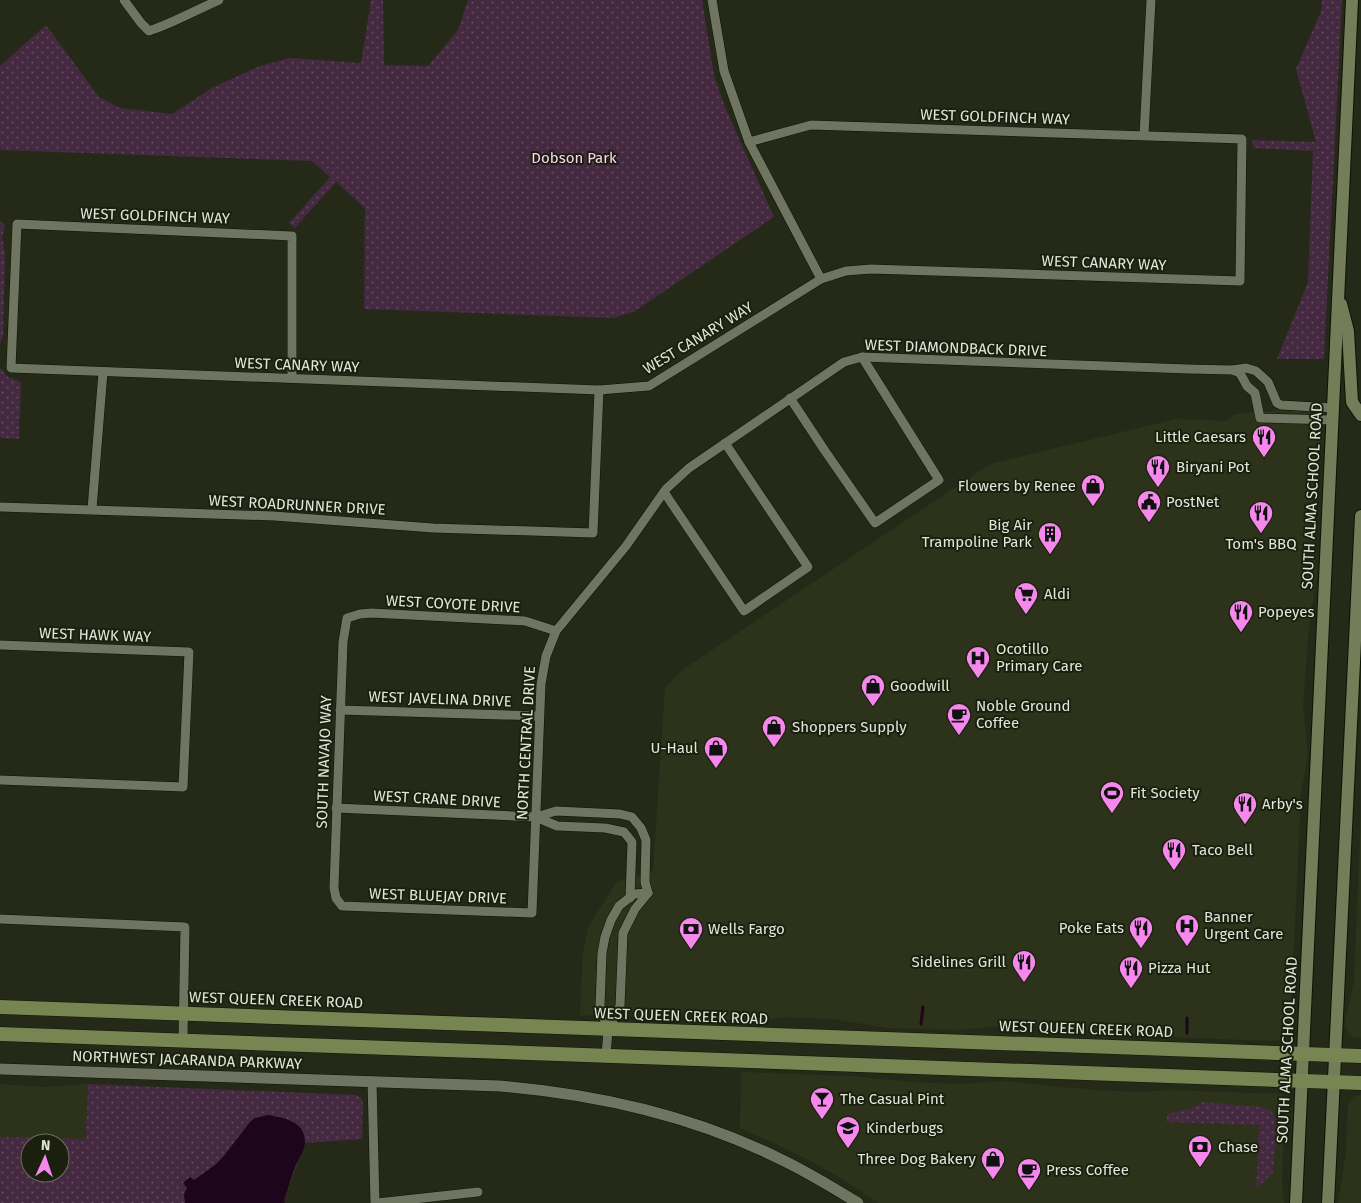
<svg xmlns="http://www.w3.org/2000/svg" width="1361" height="1203" viewBox="0 0 1361 1203" font-family="'Fira Sans',sans-serif">
<style>
.built{fill:#2c331a;fill-rule:evenodd}
.green{fill:url(#green-dots);fill-rule:evenodd}
.water{fill:#1d051c}
.lines{fill:none;stroke-linecap:round;stroke-linejoin:round}
.stream{stroke:#1d051c;stroke-width:3}
.minor-casing{stroke:#0e1203;stroke-width:10}
.tertiary-casing{stroke:#0e1203;stroke-width:12}
.secondary-casing{stroke:#0e1203;stroke-width:14}
.primary-casing{stroke:#0e1203;stroke-width:15}
.minor{stroke:#6f7560;stroke-width:9}
.tertiary{stroke:#6f7560;stroke-width:11}
.secondary{stroke:#737d59;stroke-width:12}
.primary{stroke:#778553;stroke-width:14}
.labels{text-anchor:middle;dominant-baseline:central;stroke-width:4;stroke-linejoin:round;paint-order:stroke}
.street-label{font-size:15px;fill:#e2e6da;stroke:#1b200e}
.park-label{font-size:15px;fill:#fdd1f7;stroke:#1b200e}
.poi-label{font-size:15px;fill:#e2e6da;stroke:#1b200e;text-anchor:start}
</style>
<defs>
<pattern id="green-dots" width="8" height="8" patternUnits="userSpaceOnUse" patternTransform="scale(1.25)"><rect width="8" height="8" fill="#442941"/><path d="M2 2h.1M6 6h.1" fill="none" stroke="#5f485c" stroke-width="1.8" stroke-linecap="round"/></pattern>
</defs>
<rect width="100%" height="100%" fill="#252a18"/>
<!-- built -->
<g class="built">
<path d="M1280,410l44,2 -1,32 -8,34 -3,53 5,41 -9,64 -5,71 5,50 -7,35 -11,239 -4,7 -11,3 -153,-6 -64,-9 -49,-1 -50,5 -72,-2 -54,-9 -50,-2 -39,5 -54,-8 -57,-3 -53,5 3,-65 6,-26 28,-43 36,-11 12,-183 16,-17 309,-207 186,-45 50,2 9,-7z"/>
<path d="M1361,816v222l-8,-1 -4,-3 -3,-5 -1,-6 9,-41z"/>
<path d="M741,1072l111,4 59,6 51,2 42,-3 89,9 46,2 34,-2 108,4 8,4 3,8 -9,36 -1,39 2,22h-405l-37,-24 -33,-19 -33,-16 -36,-16z"/>
<path d="M0,1084l43,3 45,-3 -3,119h-85zM30,1143h30v30h-30z"/>
<path d="M1361,1095v108h-23l8,-51 2,-47 5,-8z"/>
</g>
<!-- green -->
<g class="green">
<path d="M371,0h12l1,65 44,1 30,-36 10,-30h234l12,75 11,32 49,110 -139,94 -21,7 -250,-9 1,-101 -29,-26 -41,46 -6,-5 41,-46 -18,-16 -312,-11v-84l46,-41 53,72 21,11 52,6 40,-26 48,-22 30,-8 71,5z"/>
<path d="M1322,0h20l-18,359h-47l31,-77 5,-131 -59,-3 -2,-8 64,2 -20,-73 26,-60z"/>
<path d="M0,221l5,4 -3,13 3,15 -2,83 -3,8z"/>
<path d="M0,368l8,9 13,5 -2,57 -19,-1z"/>
<path d="M88,1084l268,11 5,3 2,6 -1,35 -57,4 -21,57 1,3h-285v-66l86,2zM30,1143h30v30h-30z"/>
<path d="M1203,1102l58,5 10,3 6,13 -4,49 -4,5 -11,10h-2l3,-42h-1l1,-20 -93,-3 2,-8 25,-6z"/>
</g>
<!-- water -->
<path class="water" d="M268,1115c16,3 37,6 37,27 0,8 -7,18 -10,25 -4,11 -7,22 -11,33l1,3h-100l-1,-9 3,-6 -4,-5 7,-6 4,3 21,-15 8,-8 27,-35 5,-4z"/>
<g class="lines">
<!-- stream -->
<g class="stream">
<path d="M921,1024l2,-17"/>
<path d="M1187,1033v-15"/>
</g>
<!-- minor casing -->
<g class="minor-casing">
<g id="minor">
<path d="M124,0l17,23 8,8c24,-8 47,-21 70,-31"/>
<path d="M712,0l12,71 25,71 72,137"/>
<path d="M1144,135l7,-135"/>
<path d="M1233,370l7,3 7,13 8,7 5,25 72,2"/>
<path d="M292,378v-142l-275,-12 -6,144 588,22 50,-4 172,-107 25,-8 25,-2 369,12 2,-142 -431,-14 -62,17"/>
<path d="M790,398l35,53 50,72 64,-43 -77,-123"/>
<path d="M664,492l80,119 64,-44 -83,-124"/>
<path d="M0,507l274,9 159,12 160,5 6,-143"/>
<path d="M92,509l11,-137"/>
<path d="M556,631l-31,-10 -153,-8 -12,1 -13,4 -4,24 -9,246 2,10 6,8 190,7 9,-229 5,-28 10,-25 70,-85 40,-57 23,-21 155,-106 18,-5 326,12 45,1 13,-2 10,3 12,11 9,21 4,2 52,3"/>
<path d="M0,645l189,7 -6,135 -183,-7"/>
<path d="M340,710l199,6"/>
<path d="M336,808l200,9 20,-6 64,3 12,3 9,11 5,12 -1,42 3,11"/>
<path d="M536,817l21,9 48,2 19,4 8,10 -2,56"/>
<path d="M0,919l185,8 -2,113"/>
<path d="M608,1030l12,-24 3,-73 12,-24 13,-16"/>
<path d="M606,1056l2,-26 -8,-24 2,-53 3,-16 6,-17 8,-14 15,-12 14,-1"/>
<path d="M372,1081l3,122"/>
<path d="M377,1203l101,-11"/>
</g>
</g>
<!-- tertiary casing -->
<g class="tertiary-casing">
<path id="tertiary" d="M0,1069l500,17c96,8 191,29 278,72 28,13 54,29 80,45"/>
</g>
<!-- secondary casing -->
<g class="secondary-casing">
<g id="secondary">
<path d="M1341,304l7,27 4,71 9,13"/>
<path d="M1296,1203l56,-1203"/>
<path d="M1328,1203l33,-687"/>
</g>
</g>
<!-- primary casing -->
<g class="primary-casing">
<g id="primary">
<path d="M0,1007l1361,49"/>
<path d="M0,1034l1361,49"/>
</g>
</g>
<!-- minor -->
<use href="#minor" class="minor"/>
<!-- tertiary -->
<use href="#tertiary" class="tertiary"/>
<!-- secondary -->
<use href="#secondary" class="secondary"/>
<!-- primary -->
<use href="#primary" class="primary"/>
</g>
<!-- icons -->
<defs>
<g id="restaurant-pin" transform="scale(1.25)"><path d="M0 17L-7.5 6A9.5 9.5 0 1 1 7.5 6Z" fill="#f688ed" stroke="#1b200e"/><path d="M-5-6h1v4h1v-4h1v4h1v-4h1v5L-1.5 .5V6h-2V.5L-5-1ZM5-6V6H3V1.5H1.5Q1.5-4 5-6Z" fill="#111"/></g>
<g id="shop-pin" transform="scale(1.25)"><path d="M0 17L-7.5 6A9.5 9.5 0 1 1 7.5 6Z" fill="#f688ed" stroke="#1b200e"/><path d="M-5-2.5h2.3a2.7 3.5 0 0 1 5.4 0H5L5.5 6h-11ZM-1.5-2.5h3a1.5 2.3 0 0 0-3 0Z" fill="#111"/></g>
<g id="civic-pin" transform="scale(1.25)"><path d="M0 17L-7.5 6A9.5 9.5 0 1 1 7.5 6Z" fill="#f688ed" stroke="#1b200e"/><path d="M-.6-6.5H3V-4.5H.6V-3L4-1V1h2V6H-6V1h2V-1L-.6-3ZM-1.2 2.5V6h2.4V2.5Z" fill="#111"/></g>
<g id="building-pin" transform="scale(1.25)"><path d="M0 17L-7.5 6A9.5 9.5 0 1 1 7.5 6Z" fill="#f688ed" stroke="#1b200e"/><path d="M-4-6H4V6H1V3H-1V6H-4ZM-2.5-4.3h1.7v1.8h-1.7ZM.8-4.3h1.7v1.8H.8ZM-2.5-1h1.7V.8h-1.7ZM.8-1h1.7V.8H.8Z" fill="#111"/></g>
<g id="supermarket-pin" transform="scale(1.25)"><path d="M0 17L-7.5 6A9.5 9.5 0 1 1 7.5 6Z" fill="#f688ed" stroke="#1b200e"/><path d="M-6-5.5h2.5l.6 2H6L4.5 2H-2.5L-4.4-4H-6ZM-1.5 3.2a1.3 1.3 0 1 0 .1 0ZM3 3.2a1.3 1.3 0 1 0 .1 0Z" fill="#111"/></g>
<g id="hospital-pin" transform="scale(1.25)"><path d="M0 17L-7.5 6A9.5 9.5 0 1 1 7.5 6Z" fill="#f688ed" stroke="#1b200e"/><path d="M-5-5h3v3.5h4V-5h3V5h-3V1.5h-4V5h-3Z" fill="#111"/></g>
<g id="cafe-pin" transform="scale(1.25)"><path d="M0 17L-7.5 6A9.5 9.5 0 1 1 7.5 6Z" fill="#f688ed" stroke="#1b200e"/><path d="M-5.5-4.5H6V0H3Q3 3.5 0 3.5H-2.5Q-5.5 3.5-5.5 0ZM3-3.2v2h1.7v-2ZM-6 4.5H4V6H-6Z" fill="#111"/></g>
<g id="stadium-pin" transform="scale(1.25)"><path d="M0 17L-7.5 6A9.5 9.5 0 1 1 7.5 6Z" fill="#f688ed" stroke="#1b200e"/><path d="M0-5a6.5 5 0 1 0 0 10a6.5 5 0 1 0 0-10ZM-3.5-1.8h7v3.6h-7Z" fill="#111"/></g>
<g id="bank-pin" transform="scale(1.25)"><path d="M0 17L-7.5 6A9.5 9.5 0 1 1 7.5 6Z" fill="#f688ed" stroke="#1b200e"/><path d="M-6-4H6V4H-6ZM0-2.3a2.3 2.3 0 1 0 0 4.6a2.3 2.3 0 1 0 0-4.6Z" fill="#111"/></g>
<g id="bar-pin" transform="scale(1.25)"><path d="M0 17L-7.5 6A9.5 9.5 0 1 1 7.5 6Z" fill="#f688ed" stroke="#1b200e"/><path d="M-6-5H6L.8 .8V4.5H3.5V6h-7V4.5H-.8V.8Z" fill="#111"/></g>
<g id="school-pin" transform="scale(1.25)"><path d="M0 17L-7.5 6A9.5 9.5 0 1 1 7.5 6Z" fill="#f688ed" stroke="#1b200e"/><path d="M0-5L7-2L0 1L-7-2ZM-4 1L0 2.5L4 1V4Q0 6-4 4Z" fill="#111"/></g>
</defs>
<g fill-rule="evenodd">
<use href="#restaurant-pin" x="1264" y="437"/>
<use href="#restaurant-pin" x="1158" y="467"/>
<use href="#shop-pin" x="1093" y="486"/>
<use href="#civic-pin" x="1149" y="502"/>
<use href="#restaurant-pin" x="1261" y="513"/>
<use href="#building-pin" x="1050" y="534"/>
<use href="#supermarket-pin" x="1026" y="594"/>
<use href="#restaurant-pin" x="1241" y="612"/>
<use href="#hospital-pin" x="978" y="658"/>
<use href="#shop-pin" x="873" y="686"/>
<use href="#cafe-pin" x="959" y="715"/>
<use href="#shop-pin" x="774" y="727"/>
<use href="#shop-pin" x="716" y="748"/>
<use href="#stadium-pin" x="1112" y="793"/>
<use href="#restaurant-pin" x="1245" y="804"/>
<use href="#restaurant-pin" x="1174" y="850"/>
<use href="#hospital-pin" x="1187" y="926"/>
<use href="#restaurant-pin" x="1141" y="928"/>
<use href="#bank-pin" x="691" y="929"/>
<use href="#restaurant-pin" x="1024" y="962"/>
<use href="#restaurant-pin" x="1131" y="968"/>
<use href="#bar-pin" x="822" y="1099"/>
<use href="#school-pin" x="848" y="1128"/>
<use href="#bank-pin" x="1200" y="1147"/>
<use href="#shop-pin" x="993" y="1159"/>
<use href="#cafe-pin" x="1029" y="1170"/>
</g>
<g class="labels">
<!-- street labels -->
<g class="street-label">
<text transform="translate(995 117) rotate(2)">WEST GOLDFINCH WAY</text>
<text transform="translate(155 216) rotate(2)">WEST GOLDFINCH WAY</text>
<text transform="translate(1104 263) rotate(2)">WEST CANARY WAY</text>
<text transform="translate(698 338) rotate(-31)">WEST CANARY WAY</text>
<text transform="translate(956 348) rotate(2)">WEST DIAMONDBACK DRIVE</text>
<text transform="translate(297 365) rotate(2)">WEST CANARY WAY</text>
<text transform="translate(1312 496) rotate(-87)">SOUTH ALMA SCHOOL ROAD</text>
<text transform="translate(297 505) rotate(3)">WEST ROADRUNNER DRIVE</text>
<text transform="translate(453 604) rotate(3)">WEST COYOTE DRIVE</text>
<text transform="translate(95 635) rotate(2)">WEST HAWK WAY</text>
<text transform="translate(440 699) rotate(2)">WEST JAVELINA DRIVE</text>
<text transform="translate(526 743) rotate(-87)">NORTH CENTRAL DRIVE</text>
<text transform="translate(324 762) rotate(-88)">SOUTH NAVAJO WAY</text>
<text transform="translate(437 799) rotate(3)">WEST CRANE DRIVE</text>
<text transform="translate(438 896) rotate(2)">WEST BLUEJAY DRIVE</text>
<text transform="translate(276 1000) rotate(2)">WEST QUEEN CREEK ROAD</text>
<text transform="translate(681 1016) rotate(2)">WEST QUEEN CREEK ROAD</text>
<text transform="translate(1086 1029) rotate(2)">WEST QUEEN CREEK ROAD</text>
<text transform="translate(1287 1050) rotate(-87)">SOUTH ALMA SCHOOL ROAD</text>
<text transform="translate(187 1060) rotate(2)">NORTHWEST JACARANDA PARKWAY</text>
</g>
<!-- park labels -->
<g class="park-label">
<text x="574" y="158">Dobson Park</text>
</g>
<!-- poi labels -->
<g class="poi-label">
<text x="1246" y="437" text-anchor="end">Little Caesars</text>
<text x="1176" y="467">Biryani Pot</text>
<text x="1076" y="486" text-anchor="end">Flowers by Renee</text>
<text x="1166" y="502">PostNet</text>
<text x="1032" y="525" text-anchor="end">Big Air<tspan x="1032" dy="17">Trampoline Park</tspan></text>
<text x="1261" y="544" text-anchor="middle">Tom's BBQ</text>
<text x="1044" y="594">Aldi</text>
<text x="1258" y="612">Popeyes</text>
<text x="996" y="649">Ocotillo<tspan x="996" dy="17">Primary Care</tspan></text>
<text x="890" y="686">Goodwill</text>
<text x="976" y="706">Noble Ground<tspan x="976" dy="17">Coffee</tspan></text>
<text x="792" y="727">Shoppers Supply</text>
<text x="698" y="748" text-anchor="end">U-Haul</text>
<text x="1130" y="793">Fit Society</text>
<text x="1262" y="804">Arby's</text>
<text x="1192" y="850">Taco Bell</text>
<text x="1204" y="917">Banner<tspan x="1204" dy="17">Urgent Care</tspan></text>
<text x="1124" y="928" text-anchor="end">Poke Eats</text>
<text x="708" y="929">Wells Fargo</text>
<text x="1006" y="962" text-anchor="end">Sidelines Grill</text>
<text x="1148" y="968">Pizza Hut</text>
<text x="840" y="1099">The Casual Pint</text>
<text x="866" y="1128">Kinderbugs</text>
<text x="1218" y="1147">Chase</text>
<text x="976" y="1159" text-anchor="end">Three Dog Bakery</text>
<text x="1046" y="1170">Press Coffee</text>
</g>
</g>
<!-- north arrow -->
<g transform="translate(45 1158) rotate(3)"><circle r="24" fill="#1b200e" stroke="#6b6f60"/>
<path d="M0-4L9 19L0 12L-9 19Z" fill="#f688ed"/>
<text y="-8" font-size="14" font-weight="bold" text-anchor="middle" fill="#e2e6da">N</text>
</g>
</svg>
